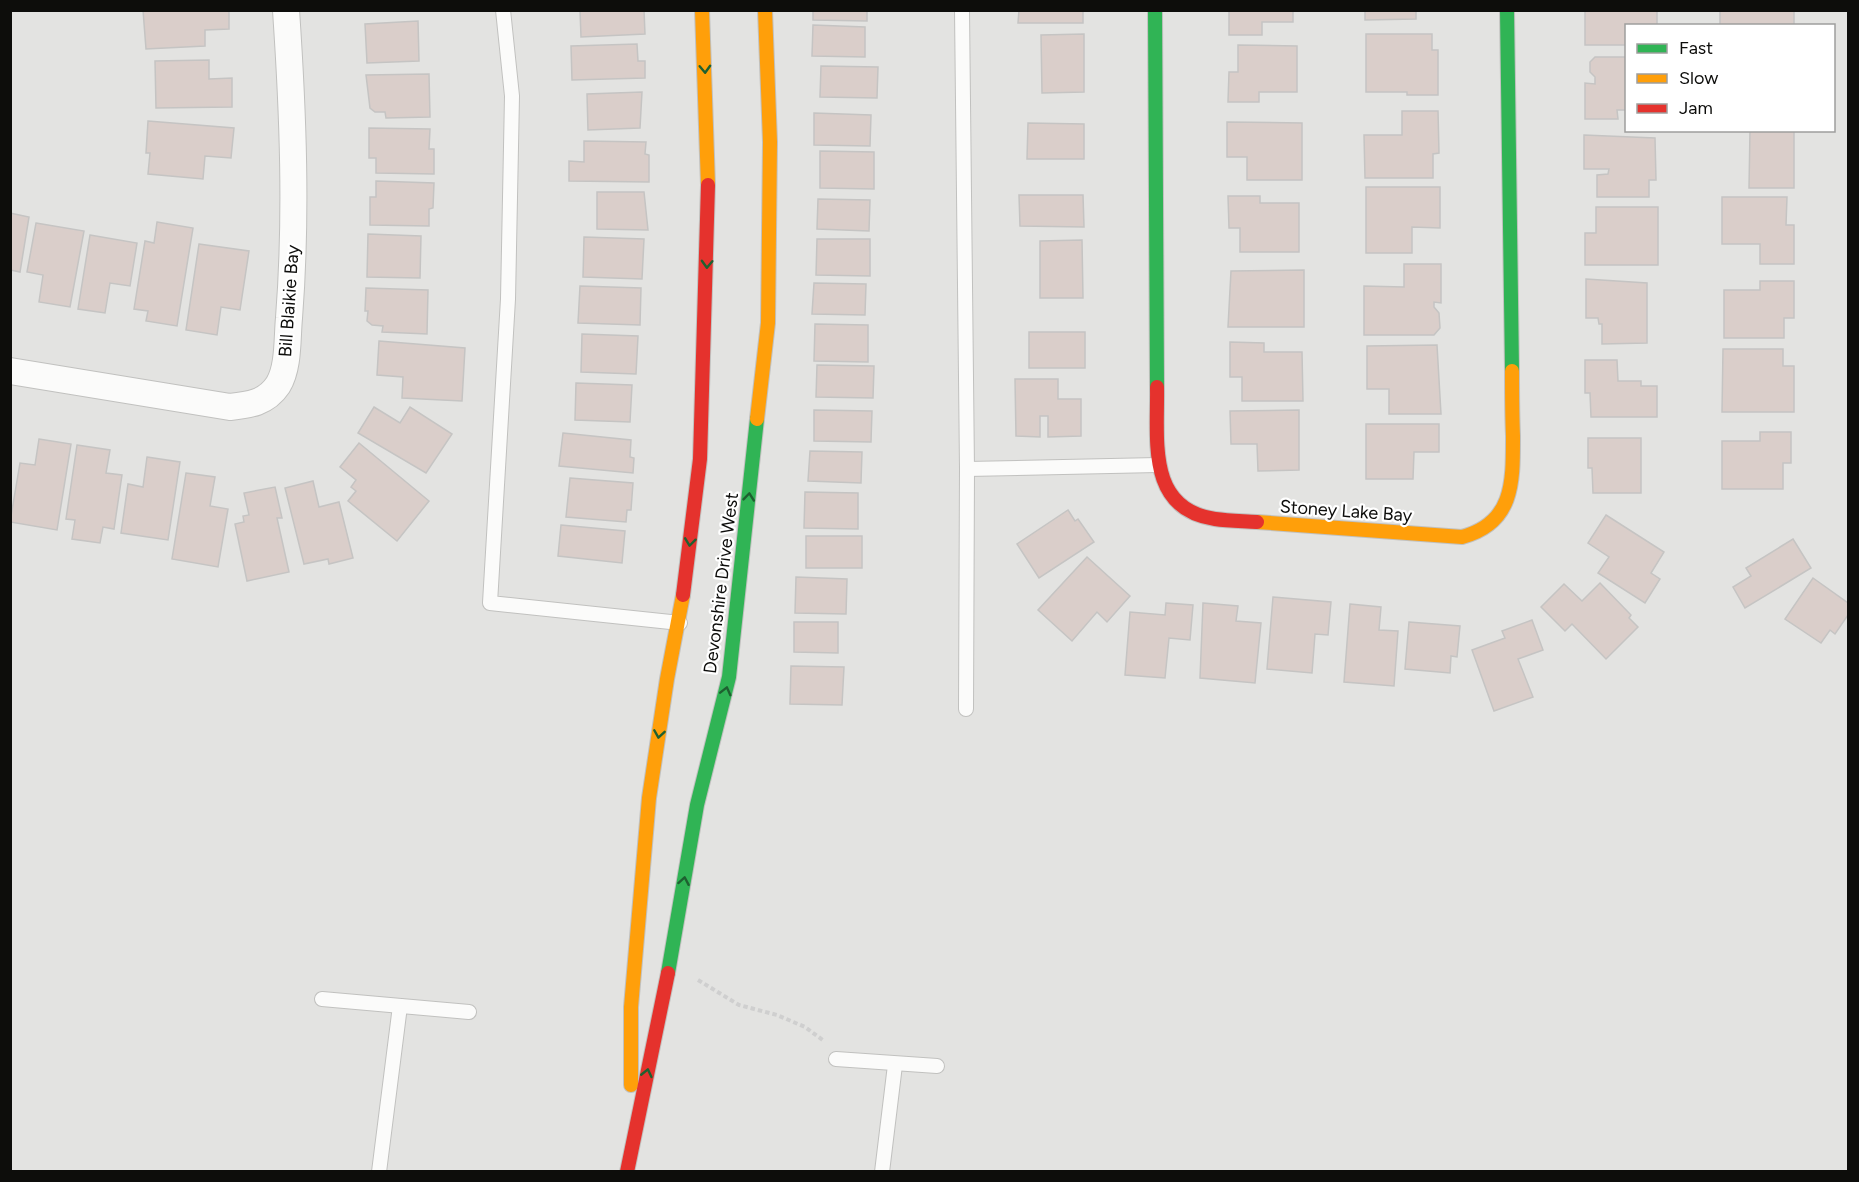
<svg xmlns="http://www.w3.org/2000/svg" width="1859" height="1182" viewBox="0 0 1859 1182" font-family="Figtree,sans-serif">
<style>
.building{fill:#daceca;stroke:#c5c4c3;stroke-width:1.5}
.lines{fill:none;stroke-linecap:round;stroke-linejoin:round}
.lane-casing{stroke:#c1c1bf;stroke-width:16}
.street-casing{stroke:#c1c1bf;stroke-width:28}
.fast-casing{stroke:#c1c1bf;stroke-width:16}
.slow-casing{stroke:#c1c1bf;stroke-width:16}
.jam-casing{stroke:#c1c1bf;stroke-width:16}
.path{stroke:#cfcfcf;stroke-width:4;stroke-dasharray:4.5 3;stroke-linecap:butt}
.lane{stroke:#fbfbfa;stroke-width:14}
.street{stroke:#fbfbfa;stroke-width:26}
.fast{stroke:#30b455;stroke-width:14}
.slow{stroke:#ff9f0a;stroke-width:14}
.jam{stroke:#e5322d;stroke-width:14}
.oneway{stroke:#1e6030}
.labels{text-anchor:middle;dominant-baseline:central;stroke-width:4.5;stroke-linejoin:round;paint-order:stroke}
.street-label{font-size:18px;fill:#0d0d0b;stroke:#fff}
</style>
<rect width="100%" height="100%" fill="#e3e3e1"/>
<!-- building -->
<g class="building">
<path d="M143,10h86v19l-24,1v16l-59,3z"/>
<path d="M580,10h64l1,24 -64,3z"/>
<path d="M813,10h54v11l-54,-1z"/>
<path d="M1019,10h64v13h-65z"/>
<path d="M1229,10h64v12h-31v13h-33z"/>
<path d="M1365,10h51v9l-51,1z"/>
<path d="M1585,10h72v16h-31v19h-41z"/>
<rect x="1720" y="10" width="74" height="16"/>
<path d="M418,21l1,40 -52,2 -2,-39z"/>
<path d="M813,25l52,2v30l-53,-1z"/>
<path d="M1084,34v58l-42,1 -1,-58z"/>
<path d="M1366,34h66v16h6v45h-31v-3h-41z"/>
<path d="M637,44l1,17h7v17l-73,2 -1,-34z"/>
<path d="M1238,45l59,1v46h-38v10h-31l1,-30h9z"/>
<path d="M1595,57h31v53h-9l1,9h-33v-36l10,1v-7l-5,-5v-10z"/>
<path d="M209,60v19l23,-1v29l-76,1 -1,-47z"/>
<path d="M821,66l57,1 -1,31 -57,-1z"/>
<path d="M429,74l1,43 -44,1 -1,-6h-10l-5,-4 -4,-33z"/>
<path d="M642,92l-2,36 -52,2 -1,-36z"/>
<path d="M1402,111h36l1,42 -6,1v24h-68l-1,-43h38z"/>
<path d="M814,113l57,2 -1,31 -56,-1z"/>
<path d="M148,121l86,7 -3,30 -26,-2 -2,23 -55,-5 2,-21h-4z"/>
<path d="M1227,122l75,1v57h-55v-23h-20z"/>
<path d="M1028,123l56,1v35h-57z"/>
<path d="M369,128l61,1 -1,20h5v25l-58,-1v-15h-7z"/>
<path d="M1750,130h44v58h-45z"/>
<path d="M1584,135l71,3 1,42h-7v17h-52v-22l11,-1 1,-5h-25z"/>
<path d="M584,141l62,1 -1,12 4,1v27l-80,-1v-20l15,1z"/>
<path d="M820,151l54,1v37l-54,-1z"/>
<path d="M376,181l58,2 -1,25 -4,1v17l-59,-1v-28h6z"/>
<path d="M1366,187h74v41l-28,-1v26h-46z"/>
<path d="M597,192h47l4,38 -51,-1z"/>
<path d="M1019,195h64l1,32 -64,-1z"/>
<path d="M1228,196h32v7h39v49h-59v-24h-11z"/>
<path d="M1722,197h65l-1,28h8v39h-34v-20h-38z"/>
<path d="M818,199l52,1 -1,31 -52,-2z"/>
<path d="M1596,207h62v58h-73v-32h11z"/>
<path d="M10,213l19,4 -9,55 -10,-2z"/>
<path d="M157,222l36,6 -16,98 -31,-5 2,-10 -14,-2 11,-68 9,2z"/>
<path d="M36,223l48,8 -14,76 -31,-5 4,-27 -16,-3z"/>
<path d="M368,234l53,2 -1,42 -53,-1z"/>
<path d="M90,235l47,8 -7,43 -20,-3 -5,30 -27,-4z"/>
<path d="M584,237l60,2 -2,40 -59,-2z"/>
<path d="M817,239h53v37l-54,-1z"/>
<path d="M1082,240l1,58h-43v-57z"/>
<path d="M199,244l50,7 -9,59 -19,-3 -4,28 -31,-5z"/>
<path d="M1404,264h37v39l-7,-1v5l5,6 1,15 -6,7h-70v-49l40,1z"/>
<path d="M1304,270v57h-76l3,-56z"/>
<path d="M1586,279l61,4v60l-45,1v-20h-3l-1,-6h-12z"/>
<path d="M1760,281h34v37h-10v20h-60v-48h36z"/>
<path d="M814,283l52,1 -1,31 -53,-1z"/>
<path d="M580,286l61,2 -1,37 -62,-2z"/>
<path d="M366,288l62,2 -1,44 -45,-2 1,-6 -11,-1 -5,-4 1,-10h-3z"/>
<path d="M815,324l53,1v37l-54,-1z"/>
<rect x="1029" y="332" width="56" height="36"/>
<path d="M582,334l56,2 -2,38 -55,-2z"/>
<path d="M379,341l86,7 -3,53 -60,-3 1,-21 -26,-2z"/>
<path d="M1230,342l34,1v9h38l1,49h-61v-24h-12z"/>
<path d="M1437,345l4,69h-52v-25h-22v-43z"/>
<path d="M1723,349h60v17h11v46h-72z"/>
<path d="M1585,360h32l1,21h23v5h16v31h-66l-1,-24h-5z"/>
<path d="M817,365l57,1 -1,32 -57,-1z"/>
<path d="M1015,379h43v20h23v37l-33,1v-21h-8v21l-24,-1z"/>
<path d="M576,383l56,2 -2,37 -55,-2z"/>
<path d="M374,407l26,16 10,-16 42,27 -26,39 -68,-40z"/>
<path d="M814,410l58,1 -1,31 -57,-1z"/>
<path d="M1299,410v60l-41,1 -1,-27h-26l-1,-33z"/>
<path d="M1366,424h73v28h-25l-1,27h-47z"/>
<path d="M1760,432h31v31h-8v26h-61v-48h38z"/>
<path d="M563,433l68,7 -1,17 4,1 -1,15 -74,-7z"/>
<path d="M1588,438h53v55h-48l-1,-25h-4z"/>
<path d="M39,439l32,5 -14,86 -47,-8 10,-59 15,2z"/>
<path d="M359,443l70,58 -32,40 -49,-40 8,-10 -5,-4 5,-7 -16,-13z"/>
<path d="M77,445l33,5 -4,23 16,2 -8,54 -11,-2 -3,16 -28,-4 3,-19 -9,-1z"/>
<path d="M810,451l52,1 -1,31 -53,-2z"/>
<path d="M147,457l33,5 -12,78 -47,-7 7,-49 15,3z"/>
<path d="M186,473l29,4 -5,29 18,3 -10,58 -46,-8z"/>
<path d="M570,478l63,5 -2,27h-4l-1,12 -60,-5z"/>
<path d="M313,481l6,26 20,-5 14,56 -24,6 -1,-5 -24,5 -19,-76z"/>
<path d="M275,487l7,31h-5l12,54 -42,9 -12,-57 9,-2 -1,-6 6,-1 -5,-22z"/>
<path d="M805,492l53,1v36l-54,-1z"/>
<path d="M1068,510l7,11 3,-2 16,23 -55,36 -22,-34z"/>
<path d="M1606,515l58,37 -13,21 9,6 -15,24 -47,-30 11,-16 -21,-14z"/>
<path d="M561,525l64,6 -3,32 -64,-7z"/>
<rect x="806" y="536" width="56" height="32"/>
<path d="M1793,539l18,29 -66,40 -12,-21 18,-11 -5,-8z"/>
<path d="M1087,557l43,39 -23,26 -10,-10 -25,29 -34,-31z"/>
<path d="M796,577l51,2 -1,35 -51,-1z"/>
<path d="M1813,578l35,25v12l-13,19 -5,-4 -9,13 -36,-24z"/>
<path d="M1600,583l31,32 -2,3 9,9 -32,32 -34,-35 -7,7 -24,-24 23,-23 18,17z"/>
<path d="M1273,597l58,5 -3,33 -13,-1 -3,39 -45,-4z"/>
<path d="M1166,603l27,2 -3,35 -21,-2 -4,40 -40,-3 5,-63 35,3z"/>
<path d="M1203,603l35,3 -2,15 25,2 -6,60 -55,-5z"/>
<path d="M1350,604l31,3 -2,23 19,1 -4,55 -50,-4z"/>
<path d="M1532,620l11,30 -25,9 15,38 -39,14 -22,-61 33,-12 -3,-7z"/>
<path d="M794,622h44v31l-44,-1z"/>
<path d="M1409,622l51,4 -3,31 -6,-1 -1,17 -45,-4z"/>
<path d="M791,666l53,1 -2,38 -52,-1z"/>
</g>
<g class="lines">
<!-- lane casing -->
<g class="lane-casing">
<g id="lane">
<path d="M503,10l9,86 -4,203 -18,304 190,20"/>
<path d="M962,10l5,459 -1,240"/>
<path d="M967,469l191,-4"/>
<path d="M322,999l147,13"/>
<path d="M836,1059l101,7"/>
<path d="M379,1172l21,-166"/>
<path d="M882,1172l13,-107"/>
</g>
</g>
<!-- street casing -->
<g class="street-casing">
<path id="street" d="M10,371l220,36c19,-2 36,-4 48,-22 11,-18 9,-47 11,-67 8,-103 4,-205 -3,-308"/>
</g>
<!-- fast casing -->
<g class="fast-casing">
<g id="fast">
<path d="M1155,10l2,377"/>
<path d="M1507,10l5,361"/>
<path d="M668,973l29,-168 32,-128 28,-258"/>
</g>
</g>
<!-- slow casing -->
<g class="slow-casing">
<g id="slow">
<path d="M702,10l6,175"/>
<path d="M757,419l11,-96 2,-181 -5,-132"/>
<path d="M1257,522l205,15c52,-14 51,-55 51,-101 -1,-22 -1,-44 -1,-65"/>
<path d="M631,1085v-78l18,-209 18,-119 16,-84"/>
</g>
</g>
<!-- jam casing -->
<g class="jam-casing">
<g id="jam">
<path d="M1157,387c1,53 -11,122 58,132 14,2 28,2 42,3"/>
<path d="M683,595l17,-136 8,-274"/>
<path d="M627,1172l41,-199"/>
</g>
</g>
<!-- path -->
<path class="path" d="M698,980l41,25 38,10 28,12 19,14"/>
<!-- lane -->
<use href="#lane" class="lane"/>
<!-- street -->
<use href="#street" class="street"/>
<!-- fast -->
<use href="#fast" class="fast"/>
<!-- slow -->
<use href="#slow" class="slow"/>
<!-- jam -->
<use href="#jam" class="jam"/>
</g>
<!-- one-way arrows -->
<defs><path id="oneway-chevron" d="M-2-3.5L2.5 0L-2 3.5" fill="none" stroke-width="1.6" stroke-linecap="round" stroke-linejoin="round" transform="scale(1.5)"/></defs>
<g class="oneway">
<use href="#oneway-chevron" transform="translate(705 69) rotate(88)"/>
<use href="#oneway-chevron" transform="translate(707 264) rotate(92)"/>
<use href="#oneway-chevron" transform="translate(749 497) rotate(-84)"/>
<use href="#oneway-chevron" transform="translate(690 542) rotate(97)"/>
<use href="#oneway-chevron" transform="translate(726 691) rotate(-76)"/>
<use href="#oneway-chevron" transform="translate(659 734) rotate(99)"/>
<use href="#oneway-chevron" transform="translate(684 881) rotate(-80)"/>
<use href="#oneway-chevron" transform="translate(647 1073) rotate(-77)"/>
</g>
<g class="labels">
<!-- street labels -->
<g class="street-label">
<text transform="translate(289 301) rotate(-86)">Bill Blaikie Bay</text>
<text transform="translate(1346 511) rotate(4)">Stoney Lake Bay</text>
<text transform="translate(721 583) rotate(-83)">Devonshire Drive West</text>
</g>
</g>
<!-- border -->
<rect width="1859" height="1182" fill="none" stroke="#0d0d0b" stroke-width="24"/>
<!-- legend -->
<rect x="1625" y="24" width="210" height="108" fill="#ffffff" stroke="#9e9e9d" stroke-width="1.5"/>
<rect x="1637" y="44" width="30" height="9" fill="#30b455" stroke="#9e9e9d" stroke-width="1.5"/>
<text x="1679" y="54" font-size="18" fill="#0d0d0b">Fast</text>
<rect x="1637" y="74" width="30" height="9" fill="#ff9f0a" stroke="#9e9e9d" stroke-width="1.5"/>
<text x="1679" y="84" font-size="18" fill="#0d0d0b">Slow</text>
<rect x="1637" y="104" width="30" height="9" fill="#e5322d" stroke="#9e9e9d" stroke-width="1.5"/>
<text x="1679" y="114" font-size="18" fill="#0d0d0b">Jam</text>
</svg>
